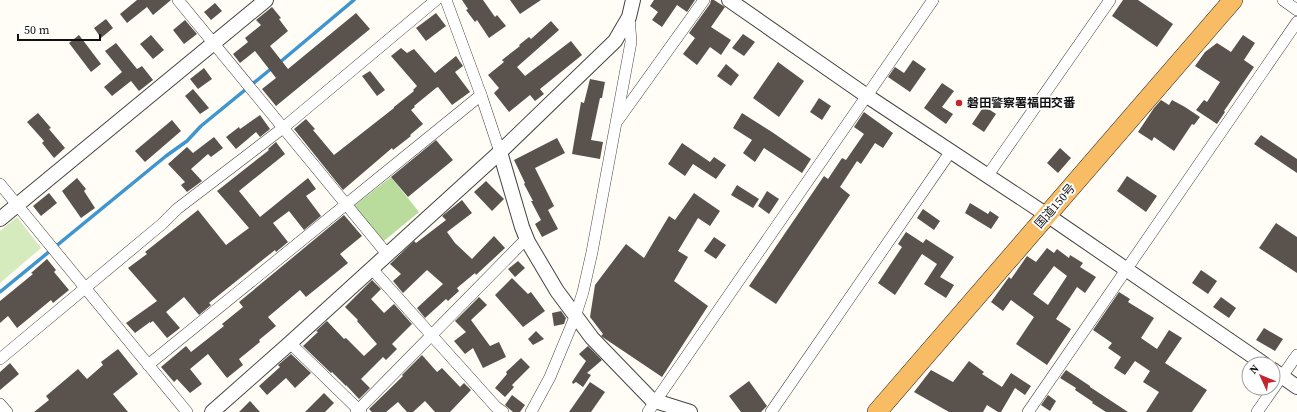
<svg xmlns="http://www.w3.org/2000/svg" width="1297" height="412" viewBox="0 0 1297 412" font-family="'Source Serif 4','Noto Sans JP',serif">
<style>
.green{fill:#d5ebbd}
.forest{fill:#b9dc9c}
.lines{fill:none;stroke-linecap:round;stroke-linejoin:round}
.stream{stroke:#3f96cf;stroke-width:3.5}
.building{fill:#5a524d;fill-rule:evenodd}
.minor-casing{stroke:#444;stroke-width:12}
.tertiary-casing{stroke:#444;stroke-width:16}
.trunk-casing{stroke:#222;stroke-width:20}
.minor{stroke:#fff;stroke-width:11}
.tertiary{stroke:#fff;stroke-width:14}
.trunk{stroke:#f7bc64;stroke-width:19}
.poi-dot{fill:#c4262e;stroke:#fff;stroke-width:1.5}
.labels{text-anchor:middle;dominant-baseline:central;stroke-width:4;stroke-linejoin:round;paint-order:stroke}
.poi-label{font-size:12px;font-weight:bold;fill:#111;stroke:#fff;text-anchor:start}
.street-label{font-size:12px;fill:#111;stroke:#fff}
</style>
<rect width="100%" height="100%" fill="#fffdf5"/>
<!-- green -->
<path class="green" d="M17,217l24,31 -41,35v-52z"/>
<!-- forest -->
<path class="forest" d="M391,177l28,35 -40,33 -29,-36z"/>
<g class="lines">
<!-- stream -->
<g class="stream">
<path d="M279,63l75,-63"/>
<path d="M0,292l166,-136 21,-15 14,-15 71,-58"/>
</g>
</g>
<!-- building -->
<g class="building">
<path d="M137,0h34l-18,15 -6,-8 -20,16 -7,-9z"/>
<path d="M462,0h21l12,17 2,-2 9,11 -17,12 -12,-18 -2,2 -9,-12 2,-1z"/>
<path d="M510,0h31l-21,14z"/>
<path d="M654,0h41l-8,12 -10,-7 -15,22 -10,-7 6,-8 -8,-6z"/>
<path d="M711,0h3l11,7 -14,20 20,13 -10,15 -11,-8 -13,18 -14,-11 12,-16 -6,-5 21,-29z"/>
<path d="M1123,0h15l35,24 -16,23 -45,-31z"/>
<path d="M215,3l7,8 -11,9 -7,-8z"/>
<path d="M272,7l9,11 -2,1 9,12 -18,15 18,23 68,-56 14,16 -94,77 -14,-17 14,-11 -21,-27 -15,12 -7,-9 15,-12 -3,-4 16,-13 -5,-5z"/>
<path d="M436,13l10,13 -20,15 -10,-13z"/>
<path d="M106,19l7,9 -12,10 -7,-10z"/>
<path d="M185,20l12,14 -13,10 -11,-14z"/>
<path d="M551,21l8,9 -42,37 8,9 46,-35 11,14 -42,34 4,5 -9,7 -5,-6 -21,17 -15,-19 5,-5 -11,-13 16,-13 -2,-2 18,-14 -1,-1 10,-8 2,2z"/>
<path d="M743,34l12,8 -11,14 -12,-8z"/>
<path d="M79,35l22,29 -10,8 -22,-29z"/>
<path d="M151,35l13,15 -11,9 -13,-15z"/>
<path d="M1243,35l12,8 -11,17 10,7 -30,44 1,1 -8,12 -21,-14 8,-10 3,2 13,-20 -25,-16 10,-14 12,-9 14,9z"/>
<path d="M116,43l21,26 5,-3 11,14 -14,11 -8,-10 -19,15 -8,-9 18,-15 -17,-21z"/>
<path d="M401,48l6,5 7,-4 21,24 21,-17 7,10 -8,6 15,20 -18,13 -14,-18 -2,1 -22,18 1,1 -4,3 12,14 -13,11 1,1 -18,14 -1,-2 -49,42 -49,-61 12,-10 9,10 -2,1 21,25 60,-47v-1l20,-16 -1,-1 4,-4 -26,-30z"/>
<path d="M913,60l13,9 -16,23 -22,-15 7,-10 9,6z"/>
<path d="M778,62l26,19 -25,36 -26,-19z"/>
<path d="M726,64l13,11 -8,11 -14,-10z"/>
<path d="M204,68l8,11 -14,10 -8,-10z"/>
<path d="M370,71l15,19 -8,6 -15,-20z"/>
<path d="M590,79l15,3 -3,16h-2l-9,42 12,2 -3,17 -28,-5 9,-52 3,1z"/>
<path d="M942,83l12,8 -12,16 11,7 -7,10 -22,-16z"/>
<path d="M193,89l16,19 -9,6 -15,-18z"/>
<path d="M819,98l12,8 -9,14 -12,-8z"/>
<path d="M1161,100l8,5 3,-5 13,7 15,10 -6,8 -2,-1 -18,27 -20,-14 -2,4 -14,-9 16,-24z"/>
<path d="M984,106l12,8 -12,18 -12,-8z"/>
<path d="M864,112l29,21 -10,15 -8,-5 -14,21 -4,-3 -17,26 10,8 -74,109 -27,-18 75,-110 4,3 14,-21 4,2 18,-26 -10,-7z"/>
<path d="M38,113l13,15 -2,1 16,19 -11,10 -12,-15 2,-2 -17,-19z"/>
<path d="M742,113l30,19 39,27 -9,14 -38,-25 -9,14 -12,-9 9,-13 -19,-12z"/>
<path d="M260,115l10,14 -10,8 -4,-5 -20,17 -10,-12 13,-10 1,2z"/>
<path d="M172,120l9,11 -36,31 -10,-11z"/>
<path d="M1261,135l36,24v14l-43,-29z"/>
<path d="M214,137l9,11 -12,9 -3,-3 -17,15 11,12 -15,11 -6,-7 4,-3 -17,-18 19,-17 6,6z"/>
<path d="M557,138l8,15 -30,15 19,38 -6,4 10,19 -16,8 -7,-13 6,-4 -10,-19h2l-9,-17 1,-1 -11,-23z"/>
<path d="M436,140l17,20 -45,37 -17,-20z"/>
<path d="M276,142l9,12 -46,37 21,26 48,-39 8,11 -10,7 15,20 -17,14 -15,-19 -16,12 15,19 -12,10 -1,-2 -66,53 2,2 -12,10 -15,-18 -18,15 14,16 -13,10 -14,-17 -3,2v-1l-15,11 -9,-10 31,-22 -29,-33 19,-14 -2,-2 53,-42 28,35 23,-17 -32,-37 47,-37 5,-4 -1,-1z"/>
<path d="M682,143l28,19 4,-5 12,8 -10,14 -23,-15 -8,12 -17,-12z"/>
<path d="M1060,148l11,10 -13,15 -11,-10z"/>
<path d="M1127,176l30,20 -11,16 -29,-21z"/>
<path d="M77,178l9,11 -2,2 11,17 -14,10 -19,-27z"/>
<path d="M486,181l18,18 -12,12 -18,-19z"/>
<path d="M737,185l22,14 -6,9 -22,-13z"/>
<path d="M767,191l12,8 -10,15 -11,-8z"/>
<path d="M49,193l8,10 -16,13 -8,-10z"/>
<path d="M694,193l26,18 -10,15 -12,-8 -20,33 10,6 -14,24 34,25 -46,71 -61,-41 2,-2 -13,-17 5,-32 31,-41 18,14 25,-42 6,4z"/>
<path d="M462,200l10,13 -25,19 8,11 17,16 22,-23 11,12 -29,27 -1,-2 -18,15 2,3 -11,10 -2,-2 -21,19 -8,-10 26,-24 -16,-14 -24,23 -10,-12 8,-7 -11,-10 24,-23 2,2 30,-23 -4,-4z"/>
<path d="M970,203l18,11 2,-3 9,6 -8,12 -26,-16z"/>
<path d="M923,209l17,12 -6,9 -17,-12z"/>
<path d="M344,215l18,21 -22,18 8,9 -42,34 -6,-7 -32,27 8,9 -17,14 1,2 -21,17 4,6 -16,13 -19,-24 -18,15 12,15 -12,9 -13,-14 -3,3 -13,-15 25,-21 5,6 33,-26 -2,-2 21,-17 -4,-5z"/>
<path d="M1276,223l21,14v36l-38,-25z"/>
<path d="M906,232l17,11 3,-4 28,18 -14,20 14,8 -8,13 -22,-14 13,-20 -15,-10 -27,41 -17,-12 24,-36 -4,-3z"/>
<path d="M714,237l12,8 -10,14 -12,-8z"/>
<path d="M1047,248l7,5 3,-4 12,9 1,-3 13,8 -3,4 16,10 -11,16 -8,-6 -21,32 15,10 -24,36 -31,-21 18,-27 -23,-17 -8,11 -12,-9 18,-25 2,2 16,-23 9,6zM1054,266l13,10 -19,29 -15,-11z"/>
<path d="M47,259l9,11 -2,2 15,18 -16,13 -2,-3 -34,28 -9,-12 -8,7v-22l33,-27 -2,-1z"/>
<path d="M518,261l7,7 -10,9 -7,-8z"/>
<path d="M1201,270l16,11 -9,13 -16,-11z"/>
<path d="M512,278l16,16 3,-2 14,19 -22,16 -28,-32z"/>
<path d="M372,280l9,9 -10,10 13,14 10,-9 18,20 -20,20 5,5 -11,11 -3,-3 -22,22 9,9 -11,11 -13,-14v1l-14,-14 -1,1 -28,-27 15,-14 -2,-1 11,-10 17,18 2,-1 18,18 13,-12 -20,-23 1,-1 -13,-13z"/>
<path d="M1119,292l11,7 -2,3 26,16 -13,20 16,11 12,-19 13,8 -17,25 42,27 -15,22h-46l13,-20 -16,-10 7,-11 -15,-10 -10,14 -11,-7 7,-11 -13,-9 4,-5 -19,-13z"/>
<path d="M479,297l8,8 -16,15 19,26 9,-4 7,15 -23,11 -10,-20 -8,6 -11,-13 12,-9 -11,-11z"/>
<path d="M1221,297l15,11 -7,10 -16,-11z"/>
<path d="M561,311l5,7 -2,6 -10,2 -2,-13z"/>
<path d="M1264,328l19,11 -8,12 -19,-11z"/>
<path d="M536,331l8,8 -11,6 -5,-6z"/>
<path d="M588,346l14,14 -15,13 4,2 -8,12 -7,-5 -3,2 -1,-2 14,-21 -7,-7z"/>
<path d="M118,349l20,25 -25,20 15,18h-94l15,-12 -3,-4 32,-27 9,10 16,-14 -2,-3z"/>
<path d="M291,354l20,19 -16,15 -9,-10 -19,17 -8,-9 21,-19 -2,-2z"/>
<path d="M422,355l15,17 5,-4 18,19 4,-4 7,7 -21,22h-15l-10,-11 -12,11h-6l-9,-10 -12,10h-14l-3,-3 34,-33 -1,-1z"/>
<path d="M521,358l9,9 -18,18 2,2 -9,10 -10,-9 12,-14 -1,-2z"/>
<path d="M969,361l15,11 -2,2 20,13 9,-14 20,13 -6,9 -10,-7 -14,24h-3l-11,-7 -4,7h-34l-35,-20 17,-22 22,12z"/>
<path d="M10,363l9,11 -19,16v-18z"/>
<path d="M1066,370l24,16v1l38,25h-22l-14,-9 1,-1 -18,-12 1,-2 -16,-10z"/>
<path d="M749,381l18,25 -6,6h-20l-12,-16z"/>
<path d="M590,382l15,10 -14,20h-22z"/>
<path d="M324,393l10,10 -9,9h-20z"/>
<path d="M512,395l13,10 -5,7h-7l-8,-7z"/>
<path d="M1048,395l8,6 -6,10 -9,-6z"/>
<path d="M250,401l10,11h-21z"/>
</g>
<g class="lines">
<!-- minor casing -->
<g class="minor-casing">
<g id="minor">
<path d="M178,0l209,254"/>
<path d="M446,0l35,95 19,57"/>
<path d="M1283,0l14,10"/>
<path d="M618,120l86,-120"/>
<path d="M988,175l122,-175"/>
<path d="M0,184l187,228"/>
<path d="M372,269l124,138 7,5"/>
<path d="M290,343l71,69"/>
<path d="M0,359l162,-135 15,-15 106,-81 153,-128"/>
<path d="M148,365l333,-270"/>
<path d="M0,404l7,8"/>
<path d="M356,412l171,-174"/>
<path d="M531,412l19,-35 25,-60 8,-25 9,-40 39,-210 -2,-25"/>
<path d="M648,412l285,-412"/>
<path d="M771,412l180,-261"/>
<path d="M1028,412l269,-390"/>
<path d="M1257,412l40,-57"/>
</g>
</g>
<!-- tertiary casing -->
<g class="tertiary-casing">
<g id="tertiary">
<path d="M729,0l138,96 180,119 217,149"/>
<path d="M500,152l22,75 6,15 29,49 35,47 60,62 38,12"/>
<path d="M0,219l266,-219"/>
<path d="M1273,370l24,17"/>
<path d="M212,412l78,-69 210,-191 115,-111 14,-24 4,-17"/>
</g>
</g>
<!-- trunk casing -->
<g class="trunk-casing">
<path id="trunk" d="M877,412l356,-412"/>
</g>
<!-- minor -->
<use href="#minor" class="minor"/>
<!-- tertiary -->
<use href="#tertiary" class="tertiary"/>
<!-- trunk -->
<use href="#trunk" class="trunk"/>
</g>
<!-- markers -->
<circle class="poi-dot" cx="959" cy="103" r="4"/>
<g class="labels">
<!-- poi labels -->
<g class="poi-label">
<text x="967" y="103">磐田警察署福田交番</text>
</g>
<!-- street labels -->
<g class="street-label">
<text transform="translate(1055 206) rotate(-49)">国道150号</text>
</g>
</g>
<!-- north arrow -->
<g transform="translate(1261 376) rotate(314)"><circle r="19" fill="#ffffff" stroke="#a0a0a0"/>
<path d="M0-3L7 15L0 10L-7 15Z" fill="#c4262e"/>
<text y="-6" font-size="11" font-weight="bold" text-anchor="middle" fill="#111111">N</text>
</g>
<!-- scale -->
<path d="M18 34v6h82v-6" fill="none" stroke="#111111" stroke-width="2"/>
<text x="24" y="34" font-size="12" fill="#111111" stroke="#ffffff" stroke-width="3" paint-order="stroke">50 m</text>
</svg>
